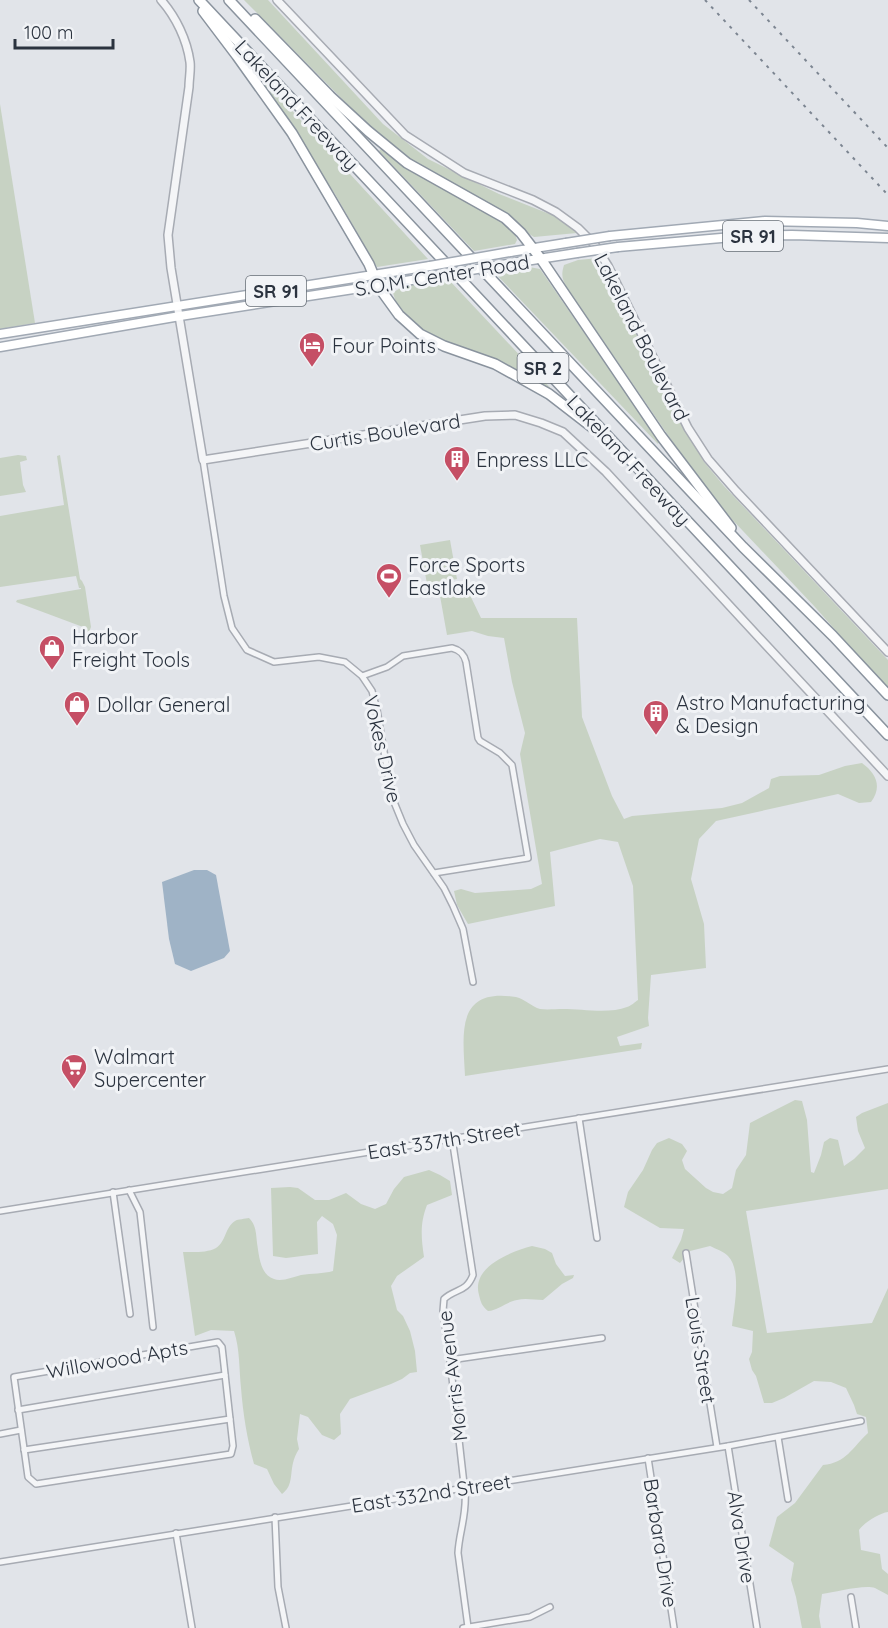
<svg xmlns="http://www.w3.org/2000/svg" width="888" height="1628" viewBox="0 0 888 1628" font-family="Quicksand,sans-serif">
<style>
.green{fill:#c7d2c3}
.water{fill:#9fb3c6}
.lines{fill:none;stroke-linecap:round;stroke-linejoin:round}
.minor-casing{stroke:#a7abb3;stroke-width:8}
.tertiary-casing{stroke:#a7abb3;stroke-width:10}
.primary-casing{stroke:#a1a9b4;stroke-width:11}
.motorway-casing{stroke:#8a939e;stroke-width:12}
.minor{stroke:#f4f5f7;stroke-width:5}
.tertiary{stroke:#f4f5f7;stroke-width:7}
.primary{stroke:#fff;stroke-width:8}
.motorway{stroke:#fff;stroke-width:9}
.rail{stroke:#7c8591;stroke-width:2;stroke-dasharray:3 6;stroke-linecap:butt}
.primary-bridge-casing{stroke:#a1a9b4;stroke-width:11;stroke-linecap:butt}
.primary-bridge{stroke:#fff;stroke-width:8}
.labels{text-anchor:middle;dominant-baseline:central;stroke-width:6;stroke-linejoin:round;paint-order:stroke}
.shield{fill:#f1f3f6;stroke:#666d76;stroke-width:1.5}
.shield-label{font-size:18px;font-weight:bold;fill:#2b333f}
.street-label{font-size:20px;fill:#2b333f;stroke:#f1f3f6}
.poi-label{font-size:20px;fill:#2b333f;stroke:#f1f3f6;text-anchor:start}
</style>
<rect width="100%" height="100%" fill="#e1e4e9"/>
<!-- green -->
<g class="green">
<path d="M244,0h24l115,124 45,35 71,35 58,23 20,16 -43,4 -124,-76 -55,-49z"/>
<path d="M262,78l166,181 -51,8 -42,-73 -76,-114z"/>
<path d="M0,104l35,219 -35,6z"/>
<path d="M382,148l41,30 66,34 22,16 4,6 2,6 -2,4 -41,7 -95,-100z"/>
<path d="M599,258l105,204 20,24 164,174v30l-73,-83 -89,-94 -41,-53 -118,-172c-5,-9 -6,-13 -3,-23l14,-5z"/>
<path d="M529,267l11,2 108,156 11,17 -1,2 -164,-172z"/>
<path d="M449,280l109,116 -139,-66 -23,-28 -3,-9c10,-10 41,-11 56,-13z"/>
<path d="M18,455l8,1 1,4 -7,2 3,23 3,7 -26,4v-38z"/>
<path d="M60,455l20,124 2,2 3,6 6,40 -2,5h-3l-3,-5 -67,-25 1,-2 64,-11v-1h-2l-3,-12 -76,11v-71l64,-11 -7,-49z"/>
<path d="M450,540l7,39 -30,5 -7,-39z"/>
<path d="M465,592l4,1 12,25h96l5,99 30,79 12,23 8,-3 90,-8 20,-5 27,-15 2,-9 9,-3 39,-1 26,-9 17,-3c15,11 20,24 9,39l-12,1 -21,-9 -122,27 -17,18 -8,40 13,45 2,44 -55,7 -3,43 1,8 -32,11 3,9 22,-3 -1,6 -176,27c-2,-42 -10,-89 51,-79 9,2 16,10 24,12 7,1 16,0 23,0 19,0 47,5 64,-2 4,-1 8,-5 11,-7l-5,-114 -15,-44 -18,-3 -50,13 5,54 -87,18 -11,-19 -3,-14 7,-2 14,4 56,-4 11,-5 -22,-130 5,-21 -13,-51 -8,-44 -16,-2 -16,-5 -25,4 -7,-39z"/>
<path d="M795,1100l7,1 5,19 4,52 3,1 7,-18 3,-13 6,-4 8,2 6,26 10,-7 11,-11 -7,-17 -2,-14 6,-4 26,-10v86l-142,22 21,122 105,-10 16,-35v224c-9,1 -24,11 -29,18l2,20 19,4 2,15 6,5v21c-4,-2 -9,-5 -13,-7 -10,-4 -40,4 -53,6l-3,22 2,12h-19l-6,-31 -5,-17 3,-17 -25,-17 8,-29 18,-14 28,-38c23,-2 29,-17 45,-32l-2,-16 -9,-3 -3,-9 -8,-17 -15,-6 -17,-1 -30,17 -12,5h-8l-8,-27 -4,-6 -3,-11 3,-7 1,-21 -21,-5c2,-18 10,-56 -4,-70 -5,-5 -12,-7 -18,-10l-20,5 -10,12 -8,-5 9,-18 3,-11 -24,-1 -36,-21 4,-15 15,-22 9,-20 5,-7 12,-5 13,6 5,7 -5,9 3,9 21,19 7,4 10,2 9,-6 4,-18 10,-15 4,-32z"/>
<path d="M429,1170l11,5 10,6 2,14 -25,10c-7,18 -6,32 -3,52l-27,19 -6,10 6,24 6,6 7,15 5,20 2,21 -7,1 -8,6 -11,5 -41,15 -10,15 1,20 -7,6 -12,-5 -14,-18 -8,-3 -3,25 2,10c-3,5 -5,9 -6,14 -3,12 0,23 -11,31l-8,-10 -7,-15 -13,-5c-7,-25 -11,-51 -13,-76 -2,-20 -1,-38 -7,-57l-23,-1 -16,6 -12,-84c10,0 24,1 33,-4 10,-6 9,-21 19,-27 3,-2 10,-2 14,-3 7,7 7,15 8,25 2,12 3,32 17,36 8,3 19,-2 27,-4 11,-2 22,-1 32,-4l4,-36 -4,-11 -11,-8 -5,6 1,32 -32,4 -13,-2 -2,-68 19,-1 8,1 17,12h14l17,-7 15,11 14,5 11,-5 8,-15 10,-12z"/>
<path d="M532,1246l13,3 7,4 4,11 9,12 9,-1 -1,3 -11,6 -19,16c-8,0 -18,-2 -26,0 -11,2 -18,10 -29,11 -6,-5 -7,-8 -9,-16 -8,-28 31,-43 53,-49z"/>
</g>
<!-- water -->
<path class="water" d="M194,870h13l9,5 14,76 -6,7 -33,13 -16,-7 -6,-25 -7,-57z"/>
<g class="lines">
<!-- minor casing -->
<g class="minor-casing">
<g id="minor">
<path d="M203,460l21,136 8,32 15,22 27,12 45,-5 26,5 17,14 10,15 5,19 11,65 6,27 9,22 11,21 30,43 9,18 10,23 10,53"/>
<path d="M362,676l25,-9 16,-11 49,-8c8,2 12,6 14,14l12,76 2,3 20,12 12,12 16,93 -94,15"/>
<path d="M579,1118l18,120"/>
<path d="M452,1138l21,137c-7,18 -17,13 -29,24l-1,12 7,49 15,133c2,21 -6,40 -7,60l10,74"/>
<path d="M129,1190l11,22 13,115"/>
<path d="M113,1192l17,122"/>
<path d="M0,1211l888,-142"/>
<path d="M686,1253l31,194"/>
<path d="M218,1342l4,5 11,99 -2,8 -195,30 -8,-7 -14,-100z"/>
<path d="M450,1360l152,-22"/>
<path d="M18,1410l207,-35"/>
<path d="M0,1434l21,-4"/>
<path d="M778,1437l10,62"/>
<path d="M728,1446l29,182"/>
<path d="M24,1450l206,-31"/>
<path d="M648,1458l26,170"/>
<path d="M275,1517l3,70 8,41"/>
<path d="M176,1533l16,95"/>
<path d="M0,1562l728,-116 133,-25"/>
<path d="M851,1597l5,31"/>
<path d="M463,1628l67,-11 20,-10"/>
</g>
</g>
<!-- tertiary casing -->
<g class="tertiary-casing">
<g id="tertiary">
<path d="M161,0c15,17 26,40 29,62 1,8 -1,17 -1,25l-21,148 3,33 32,192 282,-44 30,-1 26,8 22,9 43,40 160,173 122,131"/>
<path d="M277,0l128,135 59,38 69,27 23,12 22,16 17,17 13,21 80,162 20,31 28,32 152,161"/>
</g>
</g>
<!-- primary casing -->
<g class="primary-casing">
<g id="primary">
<path d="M610,236l155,-15 92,2 31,3"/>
<path d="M618,247l126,-11 48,-1 96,3"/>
<path d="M510,252l56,-9"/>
<path d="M519,262l58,-9"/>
<path d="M0,334l430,-68"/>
<path d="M0,347l180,-31 238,-37"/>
</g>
</g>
<!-- motorway casing -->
<g class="motorway-casing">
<g id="motorway">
<path d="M199,0l689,735"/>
<path d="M229,0l514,547 90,89 55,59"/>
<path d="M203,11l34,45 55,77 77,131 9,22 21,29 21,19 24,12 51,18 54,30 44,34"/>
<path d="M255,19l75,77 38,35 39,32 98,55 16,15 20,26 120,177 70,92"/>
</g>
</g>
<!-- minor -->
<use href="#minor" class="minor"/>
<!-- tertiary -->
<use href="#tertiary" class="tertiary"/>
<!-- primary -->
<use href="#primary" class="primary"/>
<!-- motorway -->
<use href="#motorway" class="motorway"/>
<!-- rail -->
<g class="rail">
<path d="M705,0l183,195"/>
<path d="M749,0l139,148"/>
</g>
<!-- primary-bridge casing -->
<g class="primary-bridge-casing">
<g id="primary-bridge">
<path d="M566,243l44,-7"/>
<path d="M577,253l41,-6"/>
<path d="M430,266l80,-14"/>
<path d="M418,279l101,-17"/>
</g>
</g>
<!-- primary-bridge -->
<use href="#primary-bridge" class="primary-bridge"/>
</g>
<!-- icons -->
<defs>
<g id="hotel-pin" transform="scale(1.35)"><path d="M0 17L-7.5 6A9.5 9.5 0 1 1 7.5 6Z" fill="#c54f65" stroke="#f1f3f6"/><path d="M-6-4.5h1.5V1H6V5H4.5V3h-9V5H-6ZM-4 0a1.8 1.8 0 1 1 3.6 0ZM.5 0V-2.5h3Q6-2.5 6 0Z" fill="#fff"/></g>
<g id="building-pin" transform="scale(1.35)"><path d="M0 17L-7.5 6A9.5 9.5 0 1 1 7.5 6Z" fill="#c54f65" stroke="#f1f3f6"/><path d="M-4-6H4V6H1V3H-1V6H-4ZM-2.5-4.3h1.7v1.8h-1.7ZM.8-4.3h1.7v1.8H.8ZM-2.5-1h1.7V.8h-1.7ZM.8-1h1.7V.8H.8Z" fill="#fff"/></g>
<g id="stadium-pin" transform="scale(1.35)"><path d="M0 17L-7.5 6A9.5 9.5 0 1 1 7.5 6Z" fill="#c54f65" stroke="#f1f3f6"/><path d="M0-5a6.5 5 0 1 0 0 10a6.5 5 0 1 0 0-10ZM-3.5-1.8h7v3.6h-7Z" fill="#fff"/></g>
<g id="shop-pin" transform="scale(1.35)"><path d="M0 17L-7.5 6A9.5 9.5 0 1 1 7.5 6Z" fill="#c54f65" stroke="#f1f3f6"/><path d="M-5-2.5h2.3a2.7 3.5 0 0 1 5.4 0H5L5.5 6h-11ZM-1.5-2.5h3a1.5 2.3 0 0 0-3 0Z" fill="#fff"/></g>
<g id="supermarket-pin" transform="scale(1.35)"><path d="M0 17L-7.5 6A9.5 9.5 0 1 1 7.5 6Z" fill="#c54f65" stroke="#f1f3f6"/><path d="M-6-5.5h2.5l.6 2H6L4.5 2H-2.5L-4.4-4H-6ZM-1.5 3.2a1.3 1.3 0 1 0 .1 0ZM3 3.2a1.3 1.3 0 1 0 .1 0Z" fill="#fff"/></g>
</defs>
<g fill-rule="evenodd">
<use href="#hotel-pin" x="312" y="345"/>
<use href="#building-pin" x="457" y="459"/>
<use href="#stadium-pin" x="389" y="576"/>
<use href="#shop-pin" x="52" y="648"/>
<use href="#shop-pin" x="77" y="704"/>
<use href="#building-pin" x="656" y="713"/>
<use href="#supermarket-pin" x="74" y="1067"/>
</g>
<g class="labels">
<!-- shield labels -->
<g class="shield">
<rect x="723" y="221" width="60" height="30" rx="4.5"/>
<rect x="246" y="276" width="60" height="30" rx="4.5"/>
<rect x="517.5" y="353" width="51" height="30" rx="4.5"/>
</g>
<g class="shield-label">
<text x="753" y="236">SR 91</text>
<text x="276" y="291">SR 91</text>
<text x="543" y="368">SR 2</text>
</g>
<!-- street labels -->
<g class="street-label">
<text transform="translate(297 105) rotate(47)">Lakeland Freeway</text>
<text transform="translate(442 275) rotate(-9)">S.O.M. Center Road</text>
<text transform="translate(642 337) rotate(63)">Lakeland Boulevard</text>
<text transform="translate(385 432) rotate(-9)">Curtis Boulevard</text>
<text transform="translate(629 460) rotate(47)">Lakeland Freeway</text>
<text transform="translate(383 749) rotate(77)">Vokes Drive</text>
<text transform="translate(444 1140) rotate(-9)">East 337th Street</text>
<text transform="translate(701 1350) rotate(81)">Louis Street</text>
<text transform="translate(117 1359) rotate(-10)">Willowood Apts</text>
<text transform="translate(452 1376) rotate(-97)">Morris Avenue</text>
<text transform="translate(431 1493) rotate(-9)">East 332nd Street</text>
<text transform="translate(742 1537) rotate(81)">Alva Drive</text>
<text transform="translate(661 1543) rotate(81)">Barbara Drive</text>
</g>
<!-- poi labels -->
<g class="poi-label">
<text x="332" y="345">Four Points</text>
<text x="476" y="459">Enpress LLC</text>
<text x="408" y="564">Force Sports<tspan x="408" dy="23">Eastlake</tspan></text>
<text x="72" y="636">Harbor<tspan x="72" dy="23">Freight Tools</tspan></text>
<text x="676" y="702">Astro Manufacturing<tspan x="676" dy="23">&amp; Design</tspan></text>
<text x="97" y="704">Dollar General</text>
<text x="94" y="1056">Walmart<tspan x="94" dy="23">Supercenter</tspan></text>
</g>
</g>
<!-- scale -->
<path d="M15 39v9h98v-9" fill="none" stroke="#2b333f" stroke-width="3"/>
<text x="24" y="39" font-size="18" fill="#2b333f" stroke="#f1f3f6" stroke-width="4.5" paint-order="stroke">100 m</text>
</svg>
